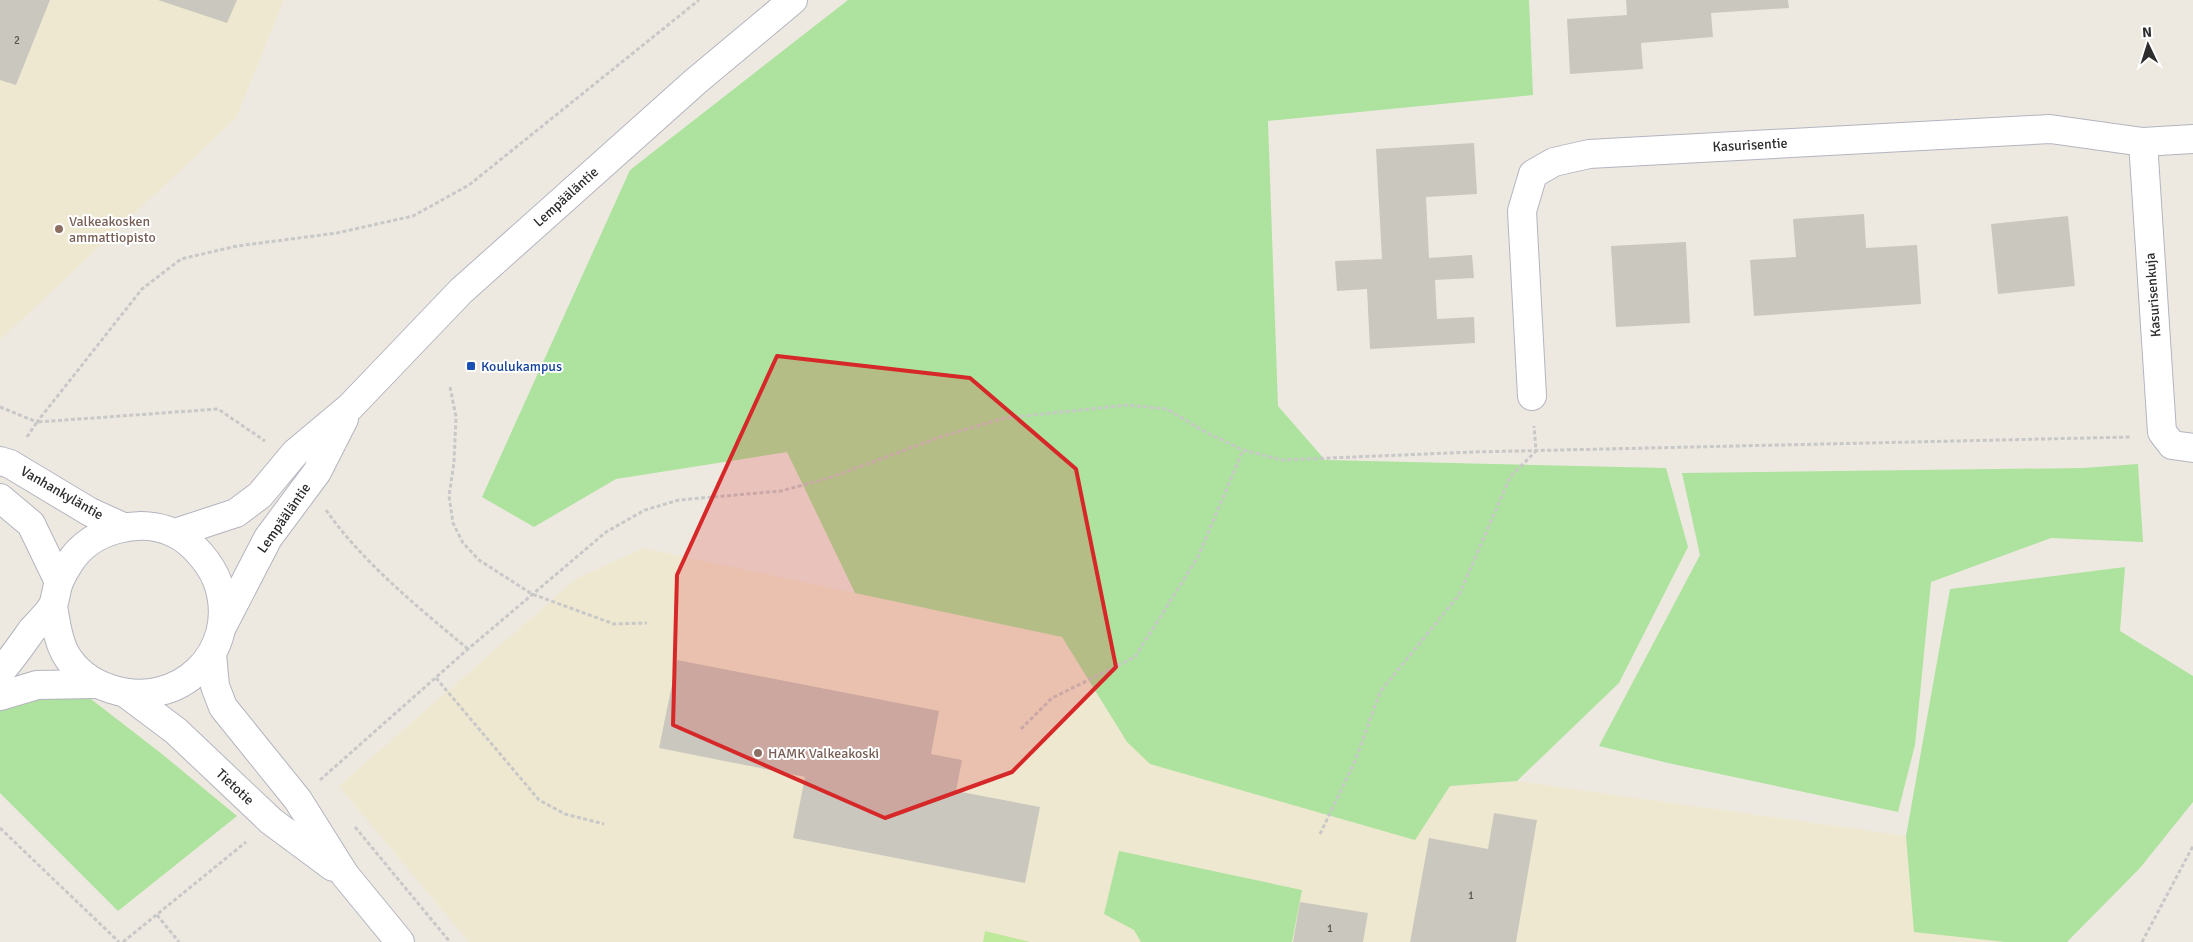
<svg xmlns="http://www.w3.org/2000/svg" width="2193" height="942" viewBox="0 0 2193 942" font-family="Signika,sans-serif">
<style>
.education{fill:#efe8d0}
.green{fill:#ade39e}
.pitch{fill:#bfe99a}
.building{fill:#cac7be}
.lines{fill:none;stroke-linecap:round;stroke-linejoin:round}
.minor-casing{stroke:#b3b4c0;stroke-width:30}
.tertiary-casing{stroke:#b3b4c0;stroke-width:30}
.secondary-casing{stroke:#b3b4c0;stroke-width:30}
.path{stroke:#c8c8c8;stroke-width:3;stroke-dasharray:4 2.5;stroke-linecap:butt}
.minor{stroke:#fff;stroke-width:28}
.tertiary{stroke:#fff;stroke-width:28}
.secondary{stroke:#fff;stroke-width:28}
.marked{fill:#d62828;fill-opacity:0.2;stroke:#d62828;stroke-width:4;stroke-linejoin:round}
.education-dot{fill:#8d6e63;stroke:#fff;stroke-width:2}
.transit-dot{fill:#1a4fb4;stroke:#fff;stroke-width:2}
.labels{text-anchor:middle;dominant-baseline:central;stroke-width:4;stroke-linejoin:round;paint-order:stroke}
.number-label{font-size:11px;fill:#545451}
.street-label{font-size:14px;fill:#2d2d2d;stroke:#fff}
.education-label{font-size:14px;fill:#785e54;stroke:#fff;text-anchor:start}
.transit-label{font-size:14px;fill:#164399;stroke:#fff;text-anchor:start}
</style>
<rect width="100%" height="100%" fill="#eee9e0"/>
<!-- education -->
<g class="education">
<path d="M0,0h284l-48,118 -236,222z"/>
<path d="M643,548l419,89 65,105 323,44 67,-5 389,55 9,95 90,11h-1536l-130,-156 237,-207z"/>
</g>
<!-- green -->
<g class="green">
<path d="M848,0h681l4,95 -265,26 10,285 47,54 341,8 22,79 -69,136 -102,98 -67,5 -35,54 -265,-76 -23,-22 -65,-105 -207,-44 -68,-141 -171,27 -82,48 -52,-30 148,-327z"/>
<path d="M2138,464l5,78 -92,-4 -120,44 -16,163 -17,67 -230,-49 -69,-17 101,-191 -18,-82 401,-5z"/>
<path d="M2125,567l-5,64 73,45v126l-53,66 -73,74h-62l-91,-10 -8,-96 44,-247z"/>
<path d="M46,692l41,4 75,58 75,62 -119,95 -118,-118v-82z"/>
<path d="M1119,851l183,39 -10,52h-151l-7,-12 -30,-16z"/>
</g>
<!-- pitch -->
<path class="pitch" d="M985,931l45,11h-47z"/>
<!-- building -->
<g class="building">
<path d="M0,0h50l-34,85 -16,-5z"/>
<path d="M158,0h79l-10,23z"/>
<path d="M1626,0h162l1,8 -78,5 2,24 -72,6 2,26 -73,5 -3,-55 60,-4z"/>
<path d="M1474,143l3,51 -51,3 3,61 43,-3 2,23 -39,2 2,39 37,-2 1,26 -105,6 -3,-60 -30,2 -2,-30 47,-2 -6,-110z"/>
<path d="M1864,214l2,34 51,-3 4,59 -167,12 -4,-56 46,-3 -3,-38z"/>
<path d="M2068,216l7,70 -77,8 -7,-70z"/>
<path d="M1686,242l4,81 -74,4 -5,-81z"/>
<path d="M677,660l262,51 -8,43 31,6 -6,31 84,16 -15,76 -232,-45 12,-61 -146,-29z"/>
<path d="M1494,813l43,7 -21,122h-106l19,-104 59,11z"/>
<path d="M1300,902l68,11 -5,29h-70z"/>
</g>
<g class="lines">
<!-- minor casing -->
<g class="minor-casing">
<g id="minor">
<path d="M2143,142l19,290 10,13 21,3"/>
<path d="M1532,396l-10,-185 11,-37 21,-12 35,-8 461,-25 93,13 50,-3"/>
</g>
</g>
<!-- tertiary casing -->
<g class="tertiary-casing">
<g id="tertiary">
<path d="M0,461l10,3 80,48 33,15"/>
<path d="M0,498l31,26 28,58"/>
<path d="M212,654l3,32 8,21 75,93 47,75 55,67"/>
<path d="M128,695l48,36 95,90 62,46"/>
</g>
</g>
<!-- secondary casing -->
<g class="secondary-casing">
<g id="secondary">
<path d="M175,533l61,-20 24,-18 35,-42 55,-46 111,-116 235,-210 97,-81"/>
<path d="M223,625l45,-87 49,-66 27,-53"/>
<path d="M0,672c12,-13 22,-28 32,-42 7,-8 15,-15 20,-23 4,-7 4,-18 7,-25 3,-7 7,-14 11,-20 21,-33 70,-45 104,-29 19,9 37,31 44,50 23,69 -40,128 -107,106 -19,-6 -36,-18 -46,-36 -8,-15 -9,-31 -12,-47"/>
<path d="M0,696l37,-11 58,-1"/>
</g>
</g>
<!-- path -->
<g class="path">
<path d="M450,387l6,30 -2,45 -5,34 4,27 10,20 16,17 53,34 82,30 33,-1"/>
<path d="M0,407l37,15 105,-133 39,-30 56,-13 100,-13 76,-17 56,-31 230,-185"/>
<path d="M27,437l10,-15 181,-13 47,32"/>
<path d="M326,510c37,53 93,98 142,139"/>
<path d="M436,678l103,122 26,14 39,10"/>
<path d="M1021,729l31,-31 83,-41 63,-100 45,-107"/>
<path d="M320,780l148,-131 138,-117 39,-22 34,-10 102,-9 48,-13 114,-42 62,-18 123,-13 39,4 40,24 36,17 39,10 191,-8 658,-15"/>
<path d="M355,827l95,115"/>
<path d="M0,828l119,114"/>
<path d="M1320,834l35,-73 25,-69 79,-97 51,-118 26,-26 -2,-25"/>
<path d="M157,915l22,27"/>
<path d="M123,942l123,-100"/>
<path d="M2142,942l51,-96"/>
</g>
<!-- minor -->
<use href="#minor" class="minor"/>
<!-- tertiary -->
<use href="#tertiary" class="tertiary"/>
<!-- secondary -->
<use href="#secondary" class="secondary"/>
</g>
<!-- marked area -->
<path class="marked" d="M777,356l193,22 106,91 40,198 -104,105 -127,46 -212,-93 4,-150z"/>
<!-- markers -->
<g class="education-dot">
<circle cx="59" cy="229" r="5"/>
<circle cx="758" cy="753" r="5"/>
</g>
<rect class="transit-dot" x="466" y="361" width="10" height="10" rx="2.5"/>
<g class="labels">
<!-- number labels -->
<g class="number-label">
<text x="17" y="40">2</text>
<text x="1471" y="895">1</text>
<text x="1330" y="928">1</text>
</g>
<!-- street labels -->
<g class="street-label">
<text transform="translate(1750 145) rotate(-3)">Kasurisentie</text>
<text transform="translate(566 197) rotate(-42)">Lempääläntie</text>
<text transform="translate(2153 295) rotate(-94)">Kasurisenkuja</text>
<text transform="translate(62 493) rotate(30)">Vanhankyläntie</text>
<text transform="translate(284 518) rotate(-55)">Lempääläntie</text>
<text transform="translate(235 787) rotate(43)">Tietotie</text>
</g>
<!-- education labels -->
<g class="education-label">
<text x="69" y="221">Valkeakosken<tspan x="69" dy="16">ammattiopisto</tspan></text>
<text x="768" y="753">HAMK Valkeakoski</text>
</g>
<!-- transit labels -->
<g class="transit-label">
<text x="481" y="366">Koulukampus</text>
</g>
</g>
<!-- north arrow -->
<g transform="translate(2148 45) rotate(356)" stroke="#ffffff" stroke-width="4" paint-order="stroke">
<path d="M0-4L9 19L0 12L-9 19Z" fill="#2d2d2d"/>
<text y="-8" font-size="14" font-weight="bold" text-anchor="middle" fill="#2d2d2d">N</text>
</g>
</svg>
